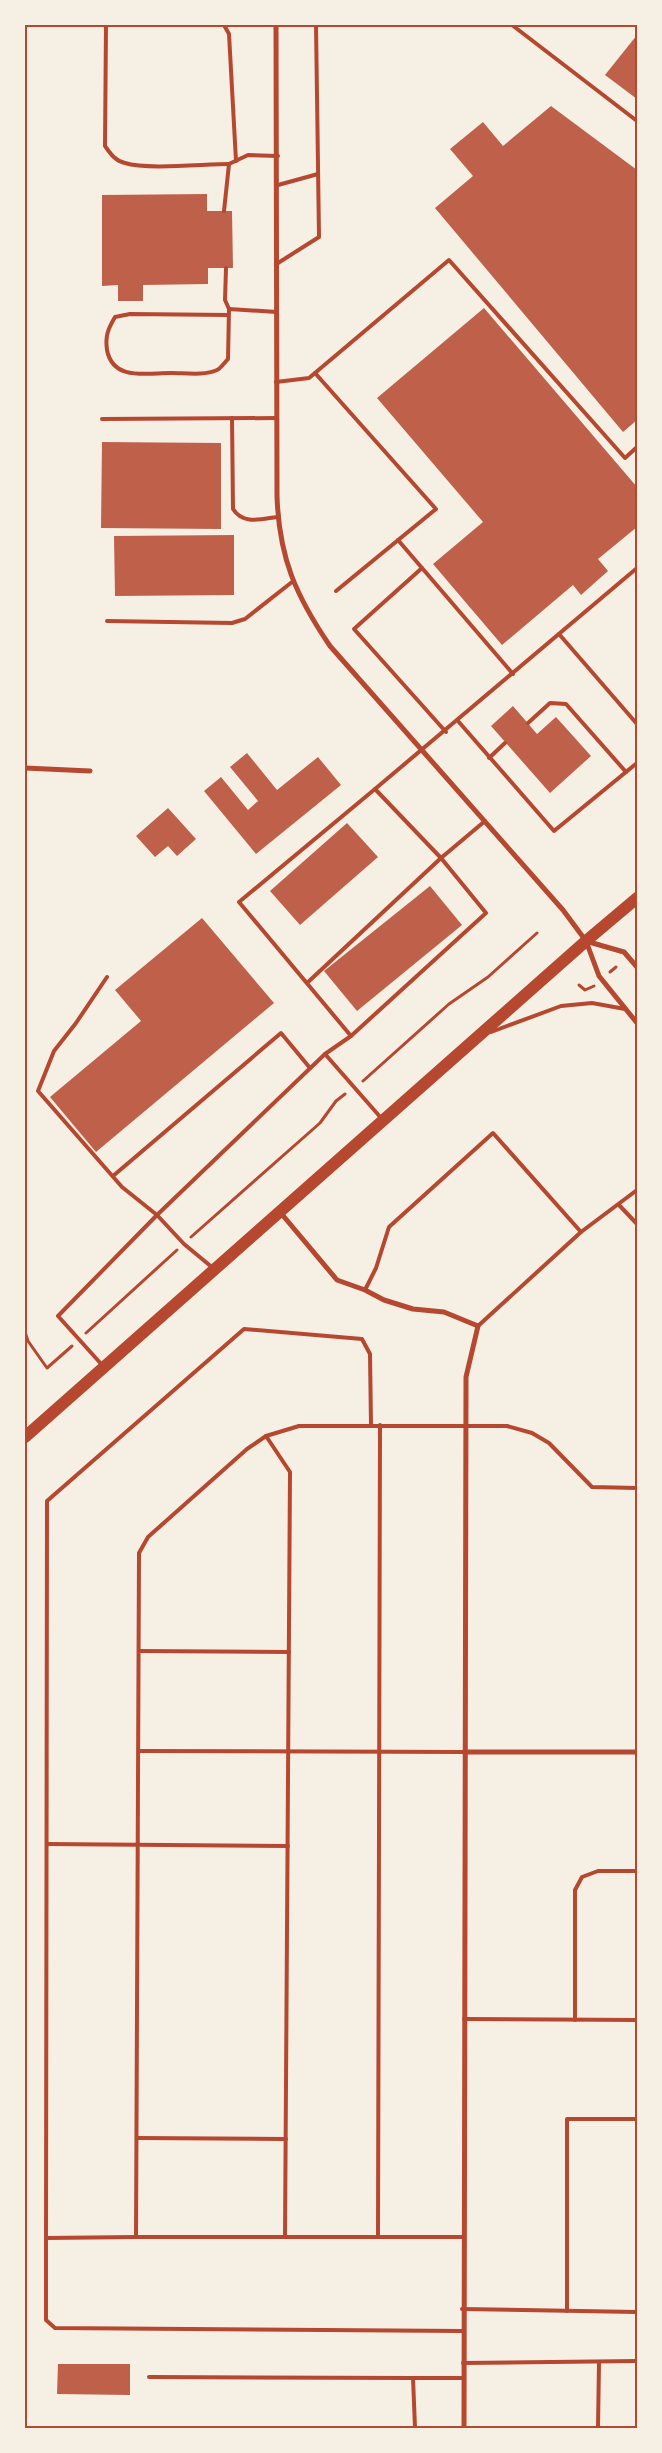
<svg xmlns="http://www.w3.org/2000/svg" width="662" height="2453" viewBox="0 0 662 2453" font-family="'Nunito Sans',sans-serif">
<style>
.building{fill:#bf614a}
.lines{fill:none;stroke-linecap:round;stroke-linejoin:round}
.path{stroke:#b5482f;stroke-width:3}
.service{stroke:#b5482f;stroke-width:4}
.minor{stroke:#b5482f;stroke-width:5}
.primary{stroke:#b5482f;stroke-width:12}
.neatline{fill:none;stroke:#b5482f;stroke-width:2}
</style>
<rect width="100%" height="100%" fill="#f6efe4"/>
<!-- building -->
<g class="building">
<path d="M637,35v64l-32,-24z"/>
<path d="M551,106l86,64v250l-14,12 -188,-224 38,-32 -23,-27 33,-27 20,24z"/>
<path d="M207,194v17h25l1,57h-25v16l-65,1v16h-25v-16l-16,1v-91z"/>
<path d="M484,308l153,179v40l-39,32 10,12 -27,24 -8,-10 -71,60 -69,-81 50,-42 -106,-124z"/>
<path d="M102,442l119,1v86l-120,-1z"/>
<path d="M234,535v60l-119,1 -1,-60z"/>
<path d="M513,706l24,28 19,-17 35,39 -41,37 -59,-67z"/>
<path d="M247,753l30,37 41,-33 23,28 -85,69 -52,-63 17,-14 27,33 10,-9 -28,-34z"/>
<path d="M168,808l28,31 -19,17 -9,-10 -13,11 -19,-21z"/>
<path d="M347,823l31,34 -78,68 -30,-34z"/>
<path d="M430,886l32,39 -105,86 -33,-40z"/>
<path d="M202,918l72,85 -178,149 -46,-55 91,-76 -26,-31z"/>
<path d="M58,2364h72v31l-73,-1z"/>
</g>
<g class="lines">
<!-- path -->
<g class="path">
<path d="M610,972l6,-5"/>
<path d="M579,985l6,5 9,-4"/>
<path d="M363,1081l86,-77 39,-27 49,-44"/>
<path d="M191,1237l129,-114 16,-22 9,-7"/>
<path d="M25,1332l3,9 19,27 25,-22"/>
<path d="M86,1333l91,-83"/>
</g>
<!-- service -->
<g class="service">
<path d="M106,25l-1,121c5,7 10,15 20,17 22,7 79,1 104,1"/>
<path d="M224,25l5,9 7,127"/>
<path d="M512,25l125,96"/>
<path d="M278,185l40,-11"/>
<path d="M224,211l5,-47 19,-9 30,1"/>
<path d="M278,263l41,-26 -3,-212"/>
<path d="M226,268l-1,32 4,9 -1,50c-3,3 -7,9 -11,11 -13,6 -32,3 -46,3 -25,0 -58,8 -64,-23 -2,-14 1,-21 8,-33l15,-3 99,1"/>
<path d="M229,309l48,3"/>
<path d="M315,373l121,136 -100,82"/>
<path d="M276,382l33,-4 140,-118 176,198 12,-11"/>
<path d="M232,418l1,91c10,16 28,10 44,8"/>
<path d="M102,419l175,-1"/>
<path d="M398,540l115,134"/>
<path d="M422,568l-68,61 92,103"/>
<path d="M107,621l125,2 13,-4 47,-37"/>
<path d="M559,634l78,90"/>
<path d="M458,721l96,110 83,-68"/>
<path d="M528,723l22,-20 16,1 60,68"/>
<path d="M489,758l16,-15"/>
<path d="M375,789l262,-221"/>
<path d="M307,983l134,-125 -66,-69 -136,113 112,134"/>
<path d="M491,1032l70,-26 31,-3 33,6"/>
<path d="M382,1119l-57,-65 26,-18 135,-123 -45,-55 44,-37"/>
<path d="M113,1176l168,-143 29,35"/>
<path d="M619,1205l18,19"/>
<path d="M213,1268l-29,-24 -27,-29 168,-161"/>
<path d="M365,1290l11,-22 13,-41 104,-94 88,99"/>
<path d="M478,1326l103,-94 56,-42"/>
<path d="M103,1366l-45,-50 99,-101 -35,-28 -84,-96 16,-40 22,-28 31,-46"/>
<path d="M266,1436l24,36 -5,765"/>
<path d="M139,1651l150,1"/>
<path d="M139,1751l325,1"/>
<path d="M47,1844l241,2"/>
<path d="M464,2019l173,1"/>
<path d="M575,2020v-130l7,-13 16,-6h39"/>
<path d="M137,2138l149,1"/>
<path d="M136,2237l-90,1 1,-737 197,-172 118,10 8,15 1,71"/>
<path d="M378,2237l2,-812"/>
<path d="M462,2237h-326l3,-684 9,-16 99,-88 19,-13 33,-10h208l25,7 17,10 43,44 45,1"/>
<path d="M46,2238v82l9,8 408,3"/>
<path d="M462,2309l175,3"/>
<path d="M567,2311v-192h70"/>
<path d="M463,2363l174,-2"/>
<path d="M149,2377l264,1"/>
<path d="M415,2428l-2,-50h50"/>
<path d="M598,2428l1,-66"/>
</g>
<!-- minor -->
<g class="minor">
<path d="M276,25l1,471c2,62 19,100 53,150l233,264 23,31 13,35 38,47"/>
<path d="M25,768l65,3"/>
<path d="M589,942l35,10 13,15"/>
<path d="M280,1212l57,68 28,10 19,10 29,9 31,3 34,14 -12,51 -2,1051"/>
<path d="M464,1752h173"/>
</g>
<!-- primary -->
<path class="primary" d="M25,1437l561,-496 51,-43"/>
</g>
<!-- border -->
<rect width="662" height="2453" fill="none" stroke="#f6efe4" stroke-width="52"/>
<rect x="26" y="26" width="610" height="2401" class="neatline"/>
</svg>
